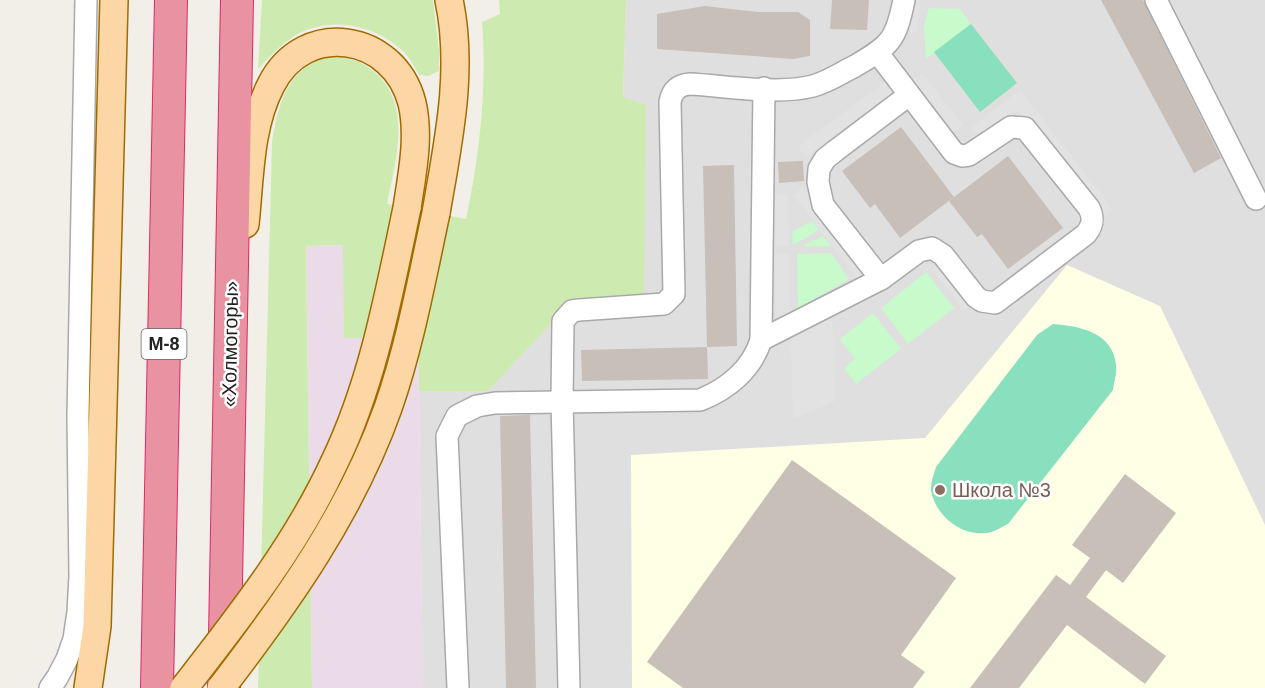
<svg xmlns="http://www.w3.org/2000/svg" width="1265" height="688" viewBox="0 0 1265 688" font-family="Arial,sans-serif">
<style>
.residential{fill:#e0dfdf}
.industrial{fill:#ebdbe8}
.education{fill:#ffffe5}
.grass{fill:#cdebb0}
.park{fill:#c8facc}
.pitch{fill:#88e0be}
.parking{fill:#e2e2e2}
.building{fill:#c7bfb8}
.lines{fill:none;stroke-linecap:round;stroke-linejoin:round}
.minor-casing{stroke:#a9a9a9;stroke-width:24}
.major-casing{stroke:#a06b00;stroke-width:30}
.highway-casing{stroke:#dc2a67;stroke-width:34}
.minor{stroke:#fff;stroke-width:21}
.major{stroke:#fcd6a4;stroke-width:27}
.highway{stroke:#e892a2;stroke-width:32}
.major-bridge-casing{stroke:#a06b00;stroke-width:30;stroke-linecap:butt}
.major-bridge{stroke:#fcd6a4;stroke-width:27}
.education-dot{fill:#8d6e63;stroke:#fff;stroke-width:2}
.labels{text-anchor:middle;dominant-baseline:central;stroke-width:5;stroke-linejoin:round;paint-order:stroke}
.shield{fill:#fff;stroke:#646464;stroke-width:1.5}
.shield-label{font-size:18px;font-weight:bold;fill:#222}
.street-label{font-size:20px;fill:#222;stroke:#fff}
.education-label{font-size:20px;fill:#785e54;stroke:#fff;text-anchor:start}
</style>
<rect width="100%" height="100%" fill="#f2efe9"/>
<!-- residential -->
<path class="residential" d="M626,0h639v688h-842l-4,-297h69l135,-294z"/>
<!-- industrial -->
<path class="industrial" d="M343,245l75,92 5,351h-111l-6,-442z"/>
<!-- education -->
<path class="education" d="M1067,265l93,41 105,219v163h-633l-1,-233 294,-17z"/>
<!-- grass -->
<g class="grass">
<path d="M262,0h171l6,51v20l-11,5 -9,-1c-4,-7 -9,-17 -15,-23 -28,-27 -73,-37 -108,-17 -15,9 -26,21 -38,34z"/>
<path d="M499,0h127l-3,97 23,8 -2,203h-79l-77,83h-69l-1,-54 -74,1 -1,-93 -37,1 6,442h-54l14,-545c4,-25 8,-48 25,-68 35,-37 90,-11 99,33 7,32 -3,65 -9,96l79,15c14,-66 21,-131 16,-197l18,-8z"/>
</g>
<!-- park -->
<g class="park">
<path d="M929,8l31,1 11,15 -45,35 -2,-33z"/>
<path d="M812,221l7,9 -26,15 -1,-13z"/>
<path d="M823,236l8,10h-29z"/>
<path d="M831,253l18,26 -51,29 -1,-54z"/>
<path d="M926,272l28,36 -46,36 -27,-36z"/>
<path d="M873,313l28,36 -45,35 -12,-16 11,-9 -15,-20z"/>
</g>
<!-- pitch -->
<g class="pitch">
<path d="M971,24l46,59 -37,29 -46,-60z"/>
<path d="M1053,324c26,2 60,8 63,41 1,8 -2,17 -3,25l-105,134c-7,3 -15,9 -22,9 -25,3 -50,-17 -55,-42 -1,-7 3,-17 5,-24l101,-132z"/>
</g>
<!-- parking -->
<g class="parking">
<path d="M907,0h14l-5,33 -13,-2z"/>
<path d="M922,73l41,52 -11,9 -41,-52z"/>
<path d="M889,79l8,11 -91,67 -8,-11z"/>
<path d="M1020,90l93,120 -12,9 -83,-109 -39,29 -9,-11z"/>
<path d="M803,186l68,88 -11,8 -67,-87z"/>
<path d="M775,194h13l1,52h-14z"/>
<path d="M775,254h14l1,62h-14z"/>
<path d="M942,261l32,41 -11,8 -31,-41z"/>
<path d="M832,315l3,86 -42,18 -2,-80z"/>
</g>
<!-- building -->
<g class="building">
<path d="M832,0h37l-2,30 -37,-1z"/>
<path d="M1101,0h42l78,158 -27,15z"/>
<path d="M705,6l53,6h40l12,8v36l-17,3 -136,-10v-35z"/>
<path d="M901,127l53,70 -54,41 -25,-34 -5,4 -28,-37z"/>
<path d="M1008,156l55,72 -55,41 -26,-35 -5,3 -28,-36z"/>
<path d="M803,161l1,20 -25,2 -1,-21z"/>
<path d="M734,165l3,181 -30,1 -4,-181z"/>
<path d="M707,347l1,32 -126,2 -1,-31z"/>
<path d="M530,415l6,273h-30l-6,-272z"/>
<path d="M792,460l164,118 -55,77 24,17 -12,16h-230l-36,-26z"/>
<path d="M1125,474l51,39 -53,70 -17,-13 -20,27 80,59 -21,28 -78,-59 -48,63h-49l86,-113 14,10 20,-27 -18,-13z"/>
</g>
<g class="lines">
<!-- minor casing -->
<g class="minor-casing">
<g id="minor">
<path d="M1156,0l100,199"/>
<path d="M877,52l77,101 8,3 7,-1 42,-28 14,1 64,80c5,10 4,17 -3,26l-91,69 -13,-2 -6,-4 -33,-42 -11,-7 -13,3 -38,28 -58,-74 -5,-23 1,-13 6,-10 10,-8 74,-56"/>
<path d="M761,340l120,-61"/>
<path d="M50,688l7,-10 10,-19 7,-20 4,-27 2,-36 -2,-159 8,-417"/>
<path d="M458,688l-11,-252 10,-20 20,-10 18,-3 205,-3c28,-11 52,-31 61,-60l3,-252"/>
<path d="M569,688l-7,-287 1,-80 9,-10 7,-1 85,-6 10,-10 -4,-192c2,-11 8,-17 20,-18 36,2 88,11 123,2 15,-4 28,-13 42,-20 36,-21 41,-26 49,-66"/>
</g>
</g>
<!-- major casing -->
<g class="major-casing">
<g id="major">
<path d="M436,213c12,-70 28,-142 13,-213"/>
<path d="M245,224c5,-45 4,-97 26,-139 33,-66 123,-52 141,18 8,34 0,71 -5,105"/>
<path d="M88,688l9,-62 17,-626"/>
</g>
</g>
<!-- highway casing -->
<g class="highway-casing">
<g id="highway">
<path d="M157,688l14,-688"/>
<path d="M224,688l13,-688"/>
</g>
</g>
<!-- minor -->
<use href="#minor" class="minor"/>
<!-- major -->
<use href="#major" class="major"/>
<!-- highway -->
<use href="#highway" class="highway"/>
<!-- major-bridge casing -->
<g class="major-bridge-casing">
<g id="major-bridge">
<path d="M184,688c56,-72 113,-144 151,-227 38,-79 54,-168 72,-253"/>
<path d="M221,688c67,-87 130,-176 167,-280 22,-63 34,-130 48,-195"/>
</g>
</g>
<!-- major-bridge -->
<use href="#major-bridge" class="major-bridge"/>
</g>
<!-- markers -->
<circle class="education-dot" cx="940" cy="490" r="6"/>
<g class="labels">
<!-- shield labels -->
<rect class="shield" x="141.5" y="329" width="45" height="30" rx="4.5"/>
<g class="shield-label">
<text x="164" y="344">М-8</text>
</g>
<!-- street labels -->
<g class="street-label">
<text transform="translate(230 344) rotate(-89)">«Холмогоры»</text>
</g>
<!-- education labels -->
<g class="education-label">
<text x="952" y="490">Школа №3</text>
</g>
</g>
</svg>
